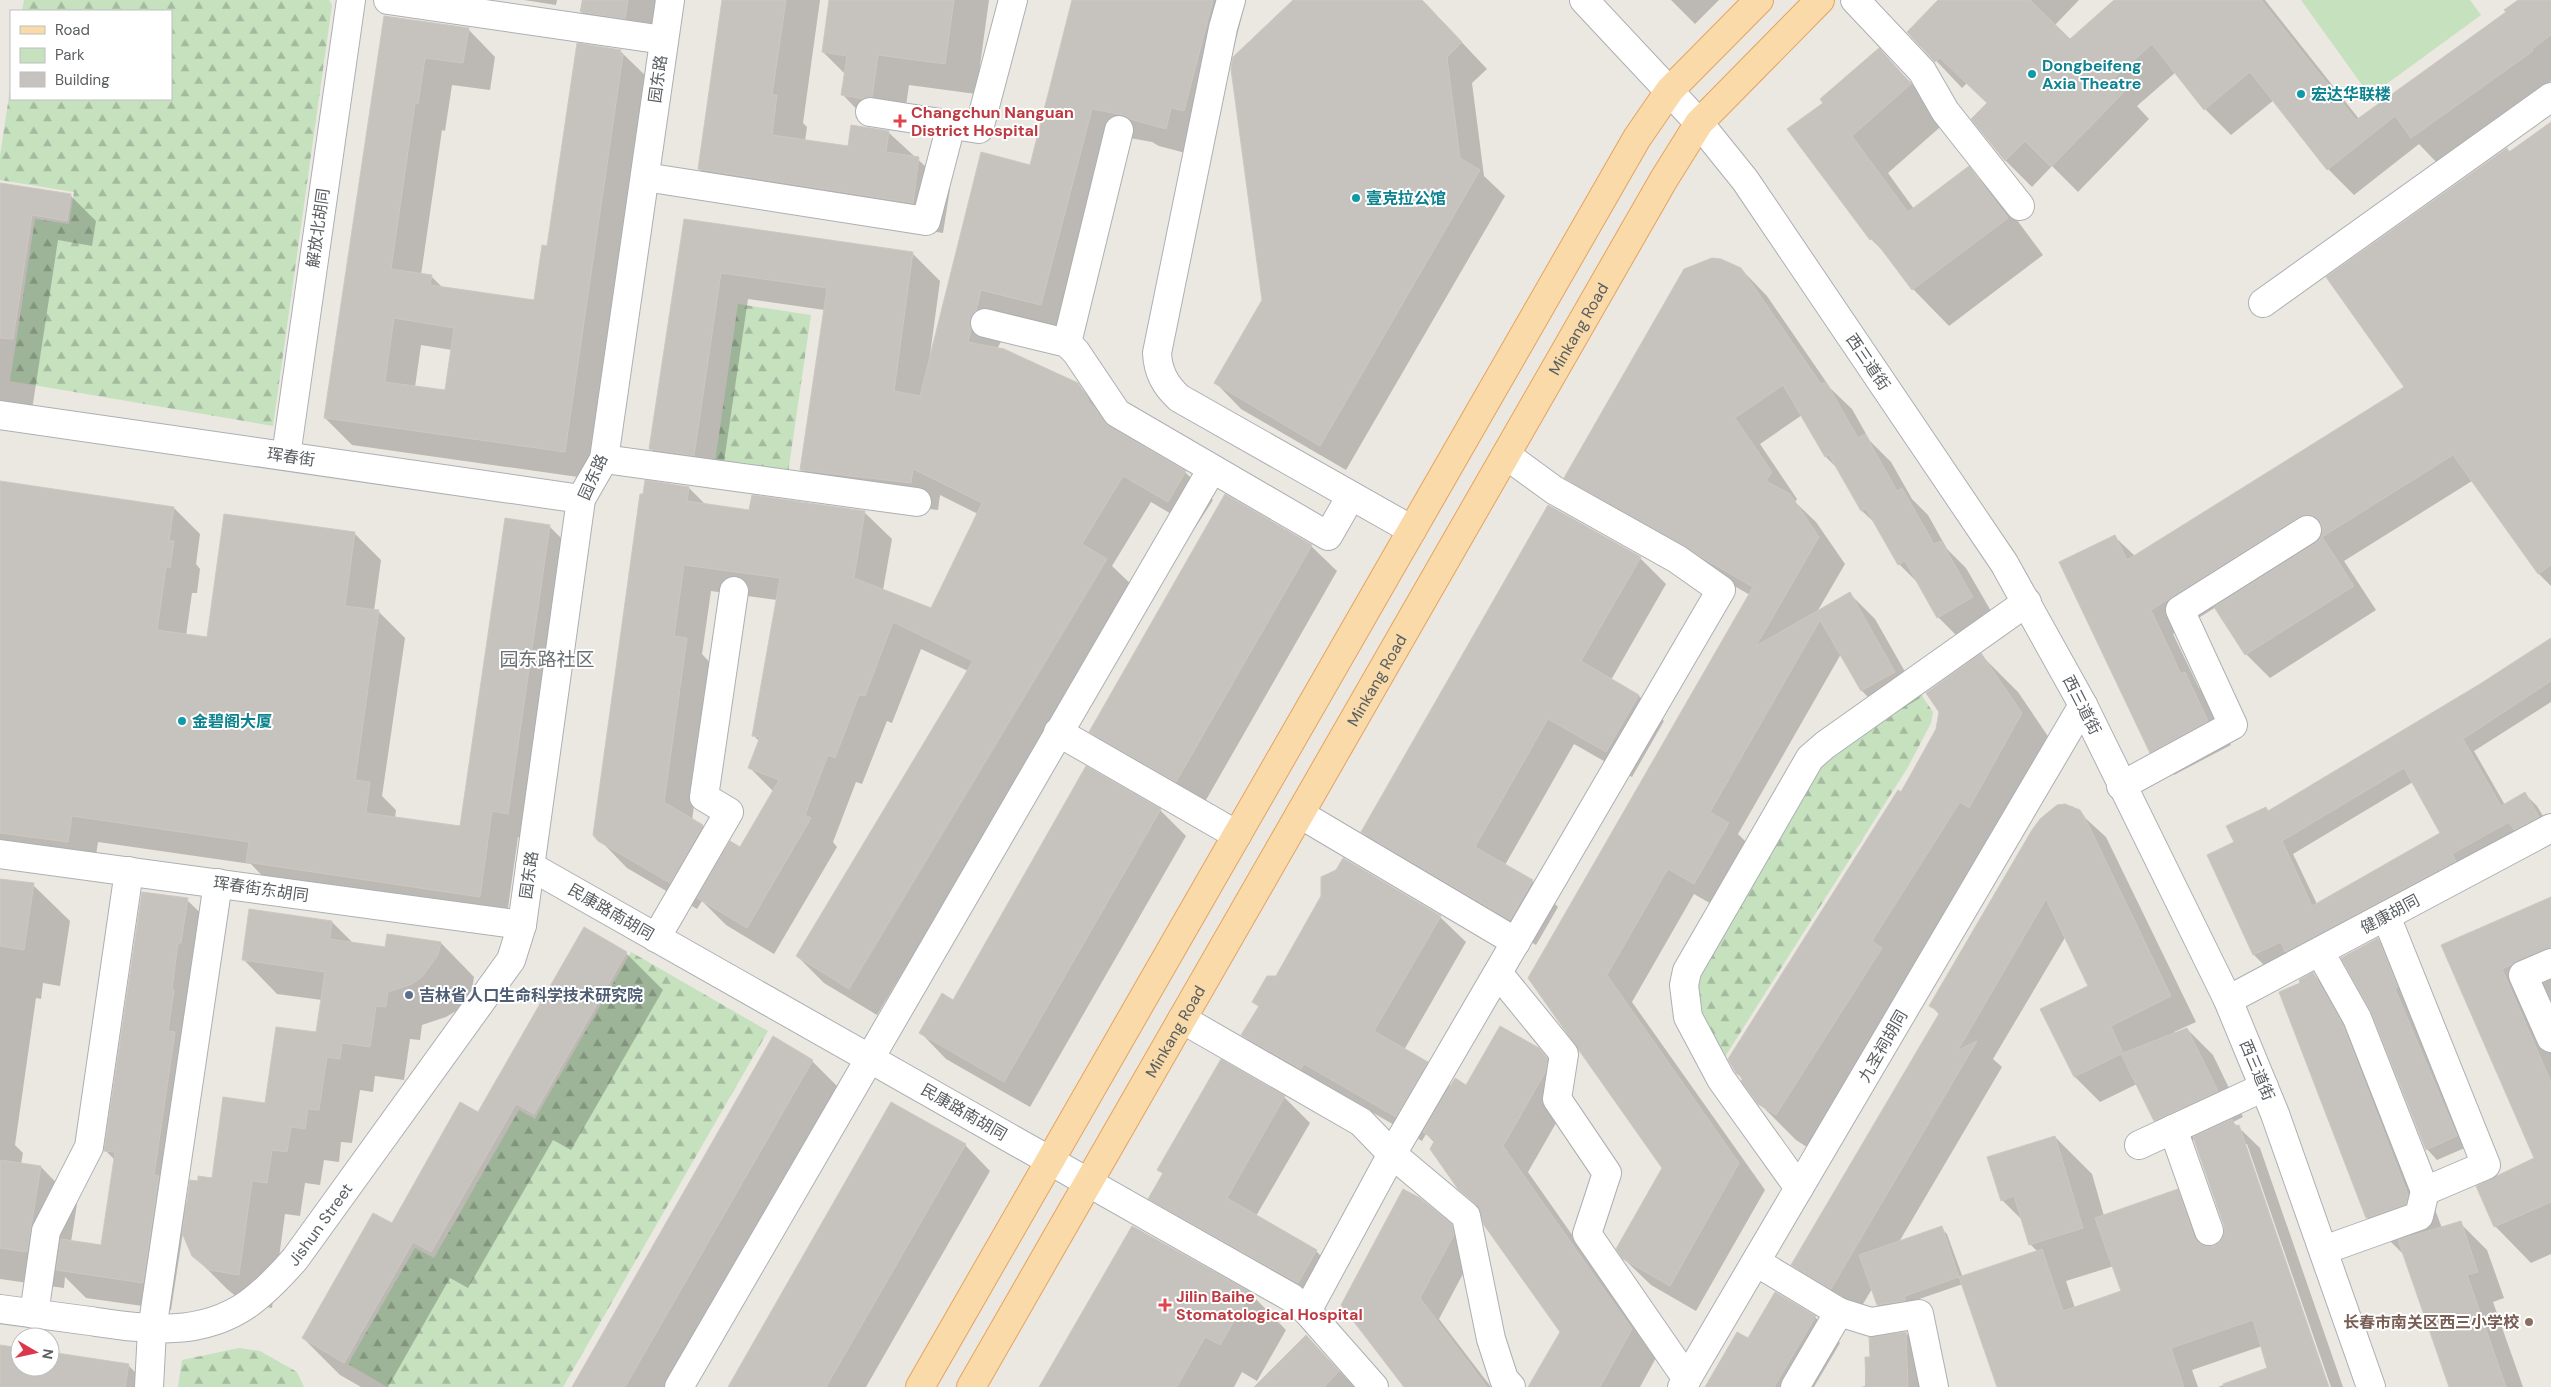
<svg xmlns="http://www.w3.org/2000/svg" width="2551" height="1387" viewBox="0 0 2551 1387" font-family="'DM Sans','Noto Sans SC',sans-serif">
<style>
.forest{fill:url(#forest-firs)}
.park{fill:#c6e1be}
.shadow{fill:#0003;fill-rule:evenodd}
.building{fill:#c6c2be;stroke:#cfc7c0;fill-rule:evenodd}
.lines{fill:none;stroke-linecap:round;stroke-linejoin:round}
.minor-casing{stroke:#acb0b3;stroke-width:30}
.major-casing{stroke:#e6a35f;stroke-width:30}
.minor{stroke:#fff;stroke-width:28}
.major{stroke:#f9daa8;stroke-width:28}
.culture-dot{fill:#0f9aa8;stroke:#fff;stroke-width:2}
.health-dot{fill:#e0444e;stroke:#fff;stroke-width:2}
.service-dot{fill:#5c6f8a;stroke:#fff;stroke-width:2}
.education-dot{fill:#8d6e63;stroke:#fff;stroke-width:2}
.labels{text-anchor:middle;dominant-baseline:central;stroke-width:4;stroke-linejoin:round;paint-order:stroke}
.culture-label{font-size:16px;font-weight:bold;fill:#0d838f;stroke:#fff;text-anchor:start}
.street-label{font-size:16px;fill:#595e61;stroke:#fff}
.health-label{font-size:16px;font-weight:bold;fill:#be3a42;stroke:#fff;text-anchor:start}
.service-label{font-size:16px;font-weight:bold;fill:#4e5e75;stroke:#fff;text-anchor:start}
.education-label{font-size:16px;font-weight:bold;fill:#785e54;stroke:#fff;text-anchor:end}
.quarter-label{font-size:19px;fill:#6a7073;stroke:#fff}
</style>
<defs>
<pattern id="forest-firs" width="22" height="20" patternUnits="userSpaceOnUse" patternTransform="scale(1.25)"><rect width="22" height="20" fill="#c6e1be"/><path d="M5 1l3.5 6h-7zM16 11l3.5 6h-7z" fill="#a4ba9e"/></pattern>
</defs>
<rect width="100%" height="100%" fill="#ebe7e1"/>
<!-- forest -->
<g class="forest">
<path d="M24,0h305l3,5 -59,421 -263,-45 25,-162 34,5 5,-32 -74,-12v-24l11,-73v16h160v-88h-149z"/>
<path d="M738,304l73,11 -23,158 -73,-11z"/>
<path d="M1918,690l15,22 -2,11 -23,44 -185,293 -33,-59v-13l123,-222z"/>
<path d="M631,952l137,79 -205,356h-176l-39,-23 67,-116 19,10 85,-148 16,9z"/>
<path d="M239,1348l21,3 37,21 7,15h-126l4,-27z"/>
</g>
<!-- park -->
<path class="park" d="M2301,0h169l11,15 -111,81z"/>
<!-- shadow -->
<g class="shadow">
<path d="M524,0h33l-1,5z"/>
<path d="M582,0h85l-8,52 -44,-6 -35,-35z"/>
<path d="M724,0h96l-17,123 4,4 -2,14 44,7 39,-16 62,57 -7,44 -213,-33 -31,-31z"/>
<path d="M830,0h159l-13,94 -67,-9 -6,42 -30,-1 -30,-31 2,-21 -22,-22z"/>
<path d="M1074,0h172l-35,138 -18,17 -34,-9 -7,-4 -33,-6 -51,196 -65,6 -6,11 80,35 28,28 15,22 65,38 28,28 -18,28 -44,-26 -39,64 22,21 -257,428 -53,-32 -27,-27 171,-285 -47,-22 -29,74 -5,-2 -25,63 -6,-2 -23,60 4,5 -63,107 -48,-29 -24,-24 -5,8 -70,-41 -32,-33 94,-347 17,17 44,6 114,1 28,27 -9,51 49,19 46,-95 -38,-19 -2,15 -109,-13 -27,-27 23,-160 -77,-11 -27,183 -43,-6 -27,-27 34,-229 227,33 28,28 -10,74h1l100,-189zM711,591l66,9 -24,135 7,7 -10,26 24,24 -34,57 -14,1 -23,-24 -11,-6 22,-153 -12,-13z"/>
<path d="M1295,0h127l65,69 -15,14 12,93 21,20 -159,274 -105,-61 -25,-26 48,-82z"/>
<path d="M1671,0h48l-24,24z"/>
<path d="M1940,0h139l-25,26 16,15 46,-41h149l94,119 148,-106 13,-13h31v81l-113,83 -19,-20 -65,51 -26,-26 -54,-69 -43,35 -26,-26 -29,-37 -39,34 12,13 -71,73 -26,-26 -20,21 -26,-26 -33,-42 15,-15 -21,-21 -5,5 -53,-56z"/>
<path d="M385,17l83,12 27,28 -5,33 -38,-5 -7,46 -3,-1 -21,145 10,1 13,13 91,13 13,-55 72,-196 28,27 -56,401 -240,-34 -27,-27zM421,345l31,5 -6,42 -31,-5z"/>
<path d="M1879,49l68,72 -59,52 26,36 54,-41 37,36 38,51 -94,71 -36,-37 -25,-33 -17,-17 -82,-110 36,-26z"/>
<path d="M2551,123v463l-12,-12 -67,-93 -128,80 32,49 -106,68 -24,-24 -30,-47 -43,27 26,54 9,9 23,48 -57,30 -23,-23 -36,-215 20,19 271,-169 101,-237 3,3z"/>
<path d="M0,184l70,11 26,26 -4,25 -34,-6 -26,170 -32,-5z"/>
<path d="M1741,269l26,27 64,93 21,20 18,32 21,21 21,37 16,16 19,34 19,19 32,55 -34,20 -26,-26 -18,-32 -21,-21 -22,-39 -15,-14 -22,-40 -14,-14 -24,-42 -42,29 37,55 -2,3 21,20 29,42 -28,48 32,-19 26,26 45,79 -32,19 -26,-26 -21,-37 -103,180 16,16 -34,59 -26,-15 -62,108 133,188 -69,121 -45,-26 -27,-26 40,-91 -134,-190 220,-383 -158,-91 -26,-27z"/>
<path d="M0,488l174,20 26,26 -4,30 4,5 -3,24h-5l-6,43 22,3 147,-105 26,26 -7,51 5,1 26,26 -23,158 14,14 -1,8 66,10 88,-302 26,26 -41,288 -16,-3 -12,85 -232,-34 -23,-24 -153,-22 -4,26 -94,-13z"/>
<path d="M1311,546l26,25 -135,236 -86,-50 -26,-25z"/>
<path d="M1640,558l26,26 -55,96 28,16 25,25 -32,56 -58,-33 -69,121 27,16 26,26 -22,38 -148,-88 -26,-25z"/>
<path d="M2551,639v63l-77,49 31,54 20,-11 12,12 14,23 -285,138 -12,-12 -19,-112 34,-31 212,-127zM2413,782l29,51 -125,71 -24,-50z"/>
<path d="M1981,655l37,37 40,59 -245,400 -17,-11 -37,-37 -22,-31z"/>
<path d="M2072,806l34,31 90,185 -22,10 1,2 12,-5 26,26 30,62 -10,5 27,26 83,239h-12l-84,-243h-3l84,243h-110l51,-18 -7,-23 -70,24 6,17h-200l-35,-103 -79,27 -6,-6 -6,-16 -15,25 -39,-24 -25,-25 147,-250 -10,-10 127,-198zM2066,936l24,50 -15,91 25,25 37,-18 18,36 26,26 14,-7 30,87v9l-4,7 -10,5 -12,-35 -22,-22 -73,26 -12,-42 -37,-37 -53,63 21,21 7,23 7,7 -74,27 -16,-44 -6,-6 -42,14 103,-175 -9,-8zM2114,1266l8,25 -47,17 -9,-27z"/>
<path d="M1160,810l26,26 -156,271 -84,-48 -25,-26z"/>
<path d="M0,880l33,5 37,36 -10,65 -17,-3 -2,16 -5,-1 -21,147 8,8 -2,11 20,3 36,37 -6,38 31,5 13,-87 -10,-10 82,-250 29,28 -33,273 4,5 12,-23 14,-4 104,-145 5,-34 -45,-6 -33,-34 88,-38 21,21 33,5 2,-12 53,7 33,34 -2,12 -16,22 -10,6 -24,8 -2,15 -10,-1 -6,41 -29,-4 -2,16 -13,-2 -8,53 -11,-1 -2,20 -15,-2 -4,25 -15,-2 -5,33 -15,-2 -13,94 -28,-5 -17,-14 -34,-34 -10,-23 -12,78 -85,-12 -21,-21 -1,11 -64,-9z"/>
<path d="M2551,898v102l-13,6 13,31v217l-20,9 -36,-37 41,-67 -93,-213z"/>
<path d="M1440,917l26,25 -62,108 23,13 24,24 16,-1 71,-37 27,27 6,21 -43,75 129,184 -17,31h-110l31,-55 -82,-124 -20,-20 -24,-45 -9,-9 -4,7 -92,-53 -61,-27 -26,-26 16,-28 -6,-6 23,-24z"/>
<path d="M2378,939l10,11 79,197 -30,13 -10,-11z"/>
<path d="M626,953l37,37 -92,160 -18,-10 -85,148 -18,-10 -62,109h-27l-21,-12 -37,-37 175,-224z"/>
<path d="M2313,974l37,36 29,53 63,165 18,-5 27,27 17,48 -11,4 30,85h-73l-47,-133 -36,-36 -87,-225 22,-9z"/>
<path d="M812,1061l37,37 -167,289h-109z"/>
<path d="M1284,1097l26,26 -54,93 60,35 26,26 -18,31 -148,-84 -26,-26 14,-23 -5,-5z"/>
<path d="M965,1145l25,26 -124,216h-137z"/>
<path d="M1451,1225l20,20 2,10 -34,64 52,68h-86l-62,-82z"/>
<path d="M1250,1293l36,37 -29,51 -15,-9 -8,15h-193z"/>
<path d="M1815,1317l25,26 -26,44h-108l43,-47z"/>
<path d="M1906,1333l21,22 2,32h-68l4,-1 1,-27 5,-1z"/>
<path d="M1306,1336l49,51h-100z"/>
<path d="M0,1345l20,3v19h30v-14l78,12 22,22h-150z"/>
</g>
<!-- building -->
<g class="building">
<path d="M583,0h45l-3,19 -44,-7z"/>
<path d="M722,0h64l-14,95h5l-5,40 76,11 3,-21 38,6 -3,21 33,5 -6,46 -215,-34z"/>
<path d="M829,0h125l-9,64 -67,-9 -6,42 -9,2 -22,-4 6,-39 -25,-4z"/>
<path d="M1072,0h141l-29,111 -13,-3 -5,21 -36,-10 -7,-4 -31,-6 -51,196 -60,-15 -5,21 -6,8 1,11 -3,12 36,7 74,34 11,17 -1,2 5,4 16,20 77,45 -18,31 -45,-26 -41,68 25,15 -258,430 -53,-33 177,-295 -80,-39 -28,74 -6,-1 -24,63 -7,-3 -23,60 6,3 -64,110 -50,-30 33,-57 10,6 39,-67 -31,-12 12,-31 -8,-1 28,-158 -96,-13 -10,71 13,2 -23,164 39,23 -33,58 -72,-42 -5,-6 47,-341h3l2,-14 44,7 -2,14 62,9 3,-15 113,16 -11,67 77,30 51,-105 -69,-34 -2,14 -111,-13 27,-182 -106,-15 -27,183 -45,-7 35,-230 229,33 -19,139 26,5 61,-244 49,13z"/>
<path d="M1293,0h129l40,42 -15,15 13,101 20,12 -160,276 -106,-63 48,-83 -31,-231 2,-12z"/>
<path d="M1938,0h92l40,39 44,-39h147l95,120 150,-108 -2,-2 14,-10h33v35l-19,14 1,2 -122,87 -16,-22 -68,54 -77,-98 -46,38 -52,-66 -40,36 12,12 -73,75 -26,-26 -20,20 -34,-42 16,-16 -47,-45 -5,4 -28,-30z"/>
<path d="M384,16l85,12 -6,35 -38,-5 -7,46 -3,-1 -24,166 41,6 -2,10 104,15 8,-55 5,1 30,-203 44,7 -1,5h3l-58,397 -241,-34zM394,318l60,10 -9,62 -60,-8z"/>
<path d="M1879,48l32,36 -59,52 56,76 61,-46 39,52 -96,72 -39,-52 -3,2 -83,-111 36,-26 -3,-4z"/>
<path d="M2551,122v443l-13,9 -85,-119 -131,82 32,49 -109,69 -31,-48 102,-64 5,-5 2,-8 -3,-9 -5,-5 -8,-2 -8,3 -148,93 30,64 4,-2 23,49 -58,32 -91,-191 56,-27 12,25 277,-173 -78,-110 181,-129 2,4z"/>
<path d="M0,183l71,11 -4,27 -35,-6 -19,124 -13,-1z"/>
<path d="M1712,258l9,1 20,9 80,116 5,-2 32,56 7,-4 32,57 5,-3 32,56 7,-3 32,56 -36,21 -32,-57 -7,4 -32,-56 -5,2 -32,-56 -4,2 -42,-72 -48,33 37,54 -6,9 24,13 29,43 -63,109 94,-54 45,80 -34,19 -41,-71 -110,192 19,11 -35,61 -26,-15 -61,106 132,188 -69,123 -47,-27 -7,-10 46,-81 -134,-190 225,-391 -189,-109 120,-209z"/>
<path d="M0,481l174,26 -5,34h5l-4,27 -4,-1 -9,63 50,7 17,-123 131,18 -10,74 34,4 -24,170 15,2 -4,31 94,13 45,-308 45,7 -42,289 -16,-3 -12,86 -234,-35 3,-20 -177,-26 -4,26 -68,-9z"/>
<path d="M1225,494l87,51 -136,237 -87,-50z"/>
<path d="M1548,505l93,52 -60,104 58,34 -33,57 -58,-33 -73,128 58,33 -23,40 -149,-88z"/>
<path d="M2551,638v43l-88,58 38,67 24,-14 14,25 -25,13 -5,-8 -57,32 4,7 -171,91 -4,-10 -28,13 -46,-100 27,-13 -8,-16 40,-19 2,4 212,-127zM2404,768l36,65 -128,73 -30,-65z"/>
<path d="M1981,653l41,60 -53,95 -9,-6 -88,139 10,7 -106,167 -18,-11 -17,-23 2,-3 -7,-5 -8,-14 170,-269 3,2 35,-63 3,-17 -13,-19z"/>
<path d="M1086,766l75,43 -157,273 -85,-49 23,-40 11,7z"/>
<path d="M2065,804l15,6 5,8 86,178 -60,30 12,27 64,-25 31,63 -64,30 -33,-67 -47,23 -34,-68 48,-23 -42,-87 -88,151 19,-9 -146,248 -40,-24 149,-253 -11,-6 103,-176 8,-11 17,-14z"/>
<path d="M1343,858l98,58 -67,115 54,31 -32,55 -92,-53 -3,5 -60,-34 18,-29 -7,-4 15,-26h9l45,-80v-19l15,-7z"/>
<path d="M0,879l34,4 -10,67 -24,-4z"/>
<path d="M142,892l46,6 -7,45h-3l-6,46 2,1 -6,41 7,1 -21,143 5,1 -16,107 -87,-13 5,-31 40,6 14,-93 -11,-1z"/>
<path d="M2551,897v50l-49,22 49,113v120l-57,25 -18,-41 58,-28 -93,-213z"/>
<path d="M249,909l83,12 -2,18 55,8 2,-13 54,8 -3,13 -16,22 -10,7 -24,8 -2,15 -10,-1 -6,41 -28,-4 -2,16 -13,-2 -8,53 -11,-1 -3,20 -14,-2 -4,25 -15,-2 -5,33 -15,-2 -13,94 -30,-5 -17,-14 -10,-23 8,-53 8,1v-5l14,2 11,-81 42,6 11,-76 40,5 9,-60 -83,-12z"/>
<path d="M584,927l43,25 -93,162 -18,-10 -85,148 -18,-10 -69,121 -42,-25 71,-125 19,10 68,-121 18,10z"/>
<path d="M2378,938l20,49 -3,2 62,147 -31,14 -55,-138 -30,-54z"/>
<path d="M2313,972l30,53 65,170 -2,9 -40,14 -87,-226 21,-9 -1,-3z"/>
<path d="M1500,1026l39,22 8,10 -1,13 -43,75 129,183 -32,58h-72l32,-55 -76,-107 -8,-21 -18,-15 -28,-40 5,-9 -12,-8 32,-54 11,7z"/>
<path d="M773,1036l40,24 -188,327h-53z"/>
<path d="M1221,1059l64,37 -58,102 90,52 -19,33 -150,-84 15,-26 -6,-3z"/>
<path d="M891,1102l75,42 -140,243h-98z"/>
<path d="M2232,1119l3,7 4,-1 90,262h-105l-1,-3 44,-16 -14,-48 -82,28 13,39h-187l-38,-110 83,-28 21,62 58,-20 -26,-73 83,-29 16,48 5,6 7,3h9l6,-5 3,-7v-8l-31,-89z"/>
<path d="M2055,1136l28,92 -54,17 -15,-49 -13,5 -14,-44z"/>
<path d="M0,1160l41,6 -14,86 -27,-4z"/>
<path d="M1403,1189l17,9 32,26 2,11 -34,63 67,89h-83l-63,-82z"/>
<path d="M2461,1221l17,51 -11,3 39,112h-57l-51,-147z"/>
<path d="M1132,1226l119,66 -31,53 -15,-8 -28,50h-138z"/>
<path d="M1942,1226l17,51 -54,19v5l-28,4 -18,-50z"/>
<path d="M1775,1292l41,24 -42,71h-69l32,-55 11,6z"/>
<path d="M1906,1332l2,55h-42l-1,-30h5l-1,-20z"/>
<path d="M1306,1335l33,36 -15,16h-70z"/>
<path d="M0,1345l20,3v19h30v-15l79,12 -4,23h-125z"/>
</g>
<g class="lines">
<!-- minor casing -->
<g class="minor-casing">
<g id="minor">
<path d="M388,0l276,40"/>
<path d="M1231,0l-8,28 -66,325c1,19 8,32 22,45l233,132"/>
<path d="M1584,0l115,123 46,57 259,383 79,142 145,295 47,114 96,273"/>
<path d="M1855,0l67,71 23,40 75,95"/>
<path d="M870,112l109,17 34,-129"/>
<path d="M645,177l281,44 25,-96"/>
<path d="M2263,303l288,-206"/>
<path d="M985,323l82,20 9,9 41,61 211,123 23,-40"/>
<path d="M1067,343l52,-213"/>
<path d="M0,415l581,84"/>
<path d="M286,456l65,-456"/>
<path d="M604,459l313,43"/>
<path d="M1058,732l179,103"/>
<path d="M2121,786l112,-61 -53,-115 127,-80"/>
<path d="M1300,814l216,128"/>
<path d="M0,854l522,71"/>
<path d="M530,866l762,432 15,13 67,76"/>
<path d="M656,938l73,-126 -25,-15 30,-206"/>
<path d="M2320,952l37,66 68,173"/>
<path d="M2551,963l-28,12 28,63"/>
<path d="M1498,973l66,81 -7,45 50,74 -20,61 100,145"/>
<path d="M2228,1000l323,-172"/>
<path d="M1182,1019l179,103 31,32 74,62 25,123 13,40 7,8"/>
<path d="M2173,1129l36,102"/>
<path d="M2139,1145l125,-58"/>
<path d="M1799,1188l-78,-109 -33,-62 -4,-32 3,-14 123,-213 15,-13 202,-143"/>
<path d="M2324,1250l95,-34 6,-25 61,-26 -100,-249"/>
<path d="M1756,1262l83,50"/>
<path id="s1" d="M0,1309c30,4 60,8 90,12 56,8 109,17 158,-17 18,-13 33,-29 47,-45l216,-299 11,-35 59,-426 23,-40 66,-459"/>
<path d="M1307,1311l85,-157 329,-564 -44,-31 -123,-69 -48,-35"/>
<path d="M34,1314l12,-83 43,-84 40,-276"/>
<path d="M149,1387l3,-57 66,-447"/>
<path d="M679,1387l533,-918"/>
<path d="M1682,1387l401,-682"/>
<path d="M1795,1387l44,-75 32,10 48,-8 15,73"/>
</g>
</g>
<!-- major casing -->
<g class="major-casing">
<g id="major">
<path d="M920,1387l717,-1249 33,-48 89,-90"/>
<path id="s2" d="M971,1387l693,-1208 35,-56 121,-123"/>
</g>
</g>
<!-- minor -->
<use href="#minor" class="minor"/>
<!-- major -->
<use href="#major" class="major"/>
</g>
<!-- markers -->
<g class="culture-dot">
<circle cx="2032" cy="74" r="5"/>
<circle cx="2301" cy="94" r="5"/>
<circle cx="1356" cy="198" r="5"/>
<circle cx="182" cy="721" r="5"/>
</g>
<g class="health-dot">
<path d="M897.5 113.5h5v5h5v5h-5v5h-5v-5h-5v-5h5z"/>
<path d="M1162.5 1297.5h5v5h5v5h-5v5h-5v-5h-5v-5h5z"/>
</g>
<circle class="service-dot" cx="409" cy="995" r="5"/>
<circle class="education-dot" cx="2529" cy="1322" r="5"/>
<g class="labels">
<!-- culture labels -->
<g class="culture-label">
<text x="2042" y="65">Dongbeifeng<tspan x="2042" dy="18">Axia Theatre</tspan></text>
<text x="2311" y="94">宏达华联楼</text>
<text x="1366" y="198">壹克拉公馆</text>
<text x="192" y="721">金碧阁大厦</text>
</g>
<!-- street labels -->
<g class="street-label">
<text transform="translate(658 79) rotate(-82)">园东路</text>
<text transform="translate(318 228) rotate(-82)">解放北胡同</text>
<text stroke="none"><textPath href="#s2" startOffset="1220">Minkang Road</textPath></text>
<text transform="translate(1868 362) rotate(56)">西三道街</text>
<text transform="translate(291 457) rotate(8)">珲春街</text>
<text transform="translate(593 477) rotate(-66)">园东路</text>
<text stroke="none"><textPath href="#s2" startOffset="815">Minkang Road</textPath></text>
<text transform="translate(2082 705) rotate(63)">西三道街</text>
<text transform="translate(529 875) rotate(-82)">园东路</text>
<text transform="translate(261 889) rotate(8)">珲春街东胡同</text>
<text transform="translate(611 912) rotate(30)">民康路南胡同</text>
<text transform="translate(2390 914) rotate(-28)">健康胡同</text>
<text stroke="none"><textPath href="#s2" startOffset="410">Minkang Road</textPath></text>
<text transform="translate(1883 1046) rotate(-60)">九圣祠胡同</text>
<text transform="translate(2257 1070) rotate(67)">西三道街</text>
<text transform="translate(964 1112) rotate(30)">民康路南胡同</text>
<text stroke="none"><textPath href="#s1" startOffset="362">Jishun Street</textPath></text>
</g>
<!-- health labels -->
<g class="health-label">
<text x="911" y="112">Changchun Nanguan<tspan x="911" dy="18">District Hospital</tspan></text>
<text x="1176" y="1296">Jilin Baihe<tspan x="1176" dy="18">Stomatological Hospital</tspan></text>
</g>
<!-- service labels -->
<g class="service-label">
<text x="419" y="995">吉林省人口生命科学技术研究院</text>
</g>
<!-- education labels -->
<g class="education-label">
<text x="2519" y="1322">长春市南关区西三小学校</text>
</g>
<!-- quarter labels -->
<g class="quarter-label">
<text x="547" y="659">园东路社区</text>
</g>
</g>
<!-- legend -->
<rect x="10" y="10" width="162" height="90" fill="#ffffff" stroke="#bdbfc0"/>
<rect x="20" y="26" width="25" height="8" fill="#f9daa8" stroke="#bdbfc0"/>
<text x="55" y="35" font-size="15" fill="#595e61">Road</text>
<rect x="20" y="48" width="25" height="15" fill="#c6e1be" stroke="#bdbfc0"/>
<text x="55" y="60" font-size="15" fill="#595e61">Park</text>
<rect x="20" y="72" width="25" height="15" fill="#c6c2be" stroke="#bdbfc0"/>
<text x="55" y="85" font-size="15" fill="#595e61">Building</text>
<!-- north arrow -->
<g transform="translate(35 1352) rotate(99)"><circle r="24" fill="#ffffff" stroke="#bdbfc0"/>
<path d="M0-4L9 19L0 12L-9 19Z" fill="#dc364d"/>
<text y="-8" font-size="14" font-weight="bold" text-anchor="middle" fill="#595e61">N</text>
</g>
</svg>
